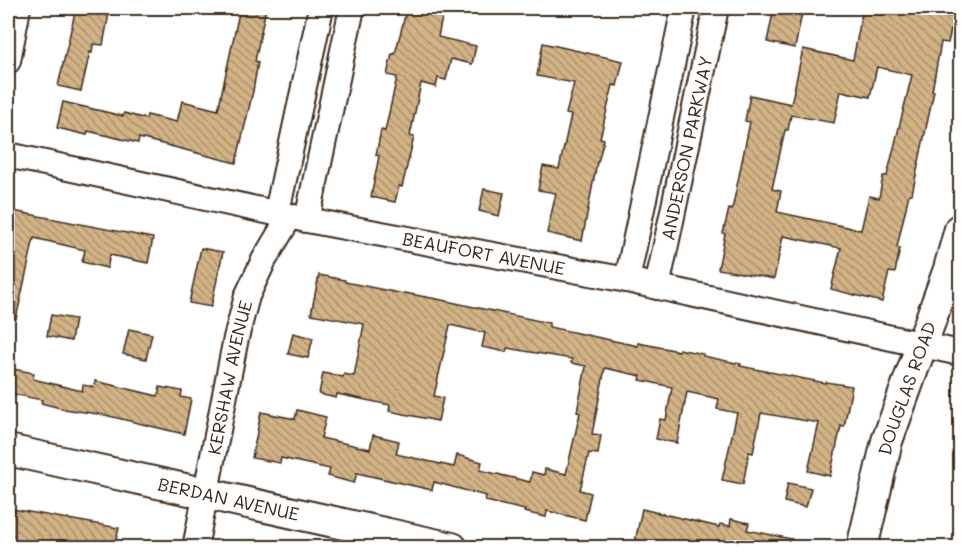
<svg xmlns="http://www.w3.org/2000/svg" width="968" height="555" viewBox="0 0 968 555" font-family="Mali,sans-serif">
<style>
.building{fill:url(#building-back-hatch);stroke:#3b2a1e;stroke-width:1.5;fill-rule:evenodd}
.lines{fill:none;stroke-linecap:round;stroke-linejoin:round}
.minor-casing{stroke:#3b2a1e;stroke-width:28}
.tertiary-casing{stroke:#3b2a1e;stroke-width:34}
.minor{stroke:#fff;stroke-width:24}
.tertiary{stroke:#fff;stroke-width:30}
.labels{text-anchor:middle;dominant-baseline:central;stroke-width:6;stroke-linejoin:round;paint-order:stroke}
.street-label{font-size:18px;fill:#3b2a1e;stroke:#fff}
</style>
<defs>
<pattern id="building-back-hatch" width="6" height="6" patternUnits="userSpaceOnUse" patternTransform="scale(1.5)"><rect width="6" height="6" fill="#d2b386"/><path d="M-1 5l2 2M0 0l6 6M5-1l2 2" fill="none" stroke="#ac926d"/></pattern>
</defs>
<rect width="100%" height="100%" fill="#fff"/>
<filter id="ink" filterUnits="userSpaceOnUse"><feTurbulence type="fractalNoise" baseFrequency=".0167" numOctaves="2"/><feDisplacementMap in="SourceGraphic" scale="12" xChannelSelector="R" yChannelSelector="G"/><feConvolveMatrix kernelMatrix="1 2 1 2 8 2 1 2 1" color-interpolation-filters="sRGB"/></filter>
<g filter="url(#ink)">
<!-- building -->
<g class="building">
<path d="M76,8h34l-7,37 -10,-1 -1,9 -2,-1 -9,39 -23,-5z"/>
<path d="M240,8h26l-11,53 3,1 -5,29 -17,72 -97,-25 -1,5 -50,-12 -1,4 -30,-7 6,-26 60,14 1,-3 22,6 1,-4 30,7 5,-21 36,9z"/>
<path d="M407,8h37l-6,29 38,9 -4,18 -21,-5 -5,21 -8,-2 -2,9 -15,-4 -11,53 4,1 -12,50 -3,-1 -4,16 -24,-5 8,-41 -3,-1 5,-25 4,1 12,-54 -10,-2 5,-21h3z"/>
<path d="M774,8h29l-8,40 -28,-6z"/>
<path d="M863,8h43l48,9 -6,26 -7,-1 -9,49h2l-22,103h-3l-12,53 3,1 -5,25 -6,-1 -7,30 -51,-13 10,-41 -58,-12 -9,43 -56,-10 7,-35 -2,-1 6,-24 3,1 18,-88 -5,-1 5,-26 41,9 12,-55 50,11zM877,67l35,8 -25,101h-4l-4,22 -10,-2 -8,34 -84,-18 4,-21 -9,-2 13,-59h3l3,-15 43,8 7,-32 29,6z"/>
<path d="M543,43l80,18 -6,25 -4,-1 -13,53 4,1 -6,23h-1l-15,79 -35,-8 9,-40 -18,-3 5,-24 16,3 12,-54 -5,-1 8,-31 -37,-7z"/>
<path d="M484,189l20,4 -5,23 -20,-5z"/>
<path d="M13,211l140,27 -5,25 -38,-8 -3,13 -25,-6 3,-12 -51,-12 -18,81h-8v-84z"/>
<path d="M201,248l22,4 -12,55 -22,-4z"/>
<path d="M319,275l26,5v2l59,12v-1l33,6 112,24v4l89,19v-3l41,8v-2l24,5v2l38,8 -1,2 85,17 1,-1 26,4 -8,41 -3,-1 -11,50 -22,-5 11,-48 -58,-10 -8,40 -4,-1 -6,32 -21,-4 15,-67 -20,-4 2,-10 -32,-7 -10,51 -21,-4 4,-20 6,1 6,-33 -32,-7 1,-4 -36,-8 -13,66 9,1 -3,19 -9,-1 -9,37 11,3 -6,27 -38,-9 -1,6 -22,-5 1,-2 -40,-9 1,-5 -52,-14 -2,8 -75,-17 -3,10 -26,-7 2,-7 -49,-11 -1,5 -28,-5 9,-46 34,7 2,-9 29,7 -5,21 49,11 3,-14 26,6 -3,13 58,13 3,-12 25,7 -2,8 50,12 2,-10 12,3 1,-6 21,5 14,-61 -3,-1 9,-46 -15,-3 1,-4 -65,-11 -1,4 -24,-5 3,-14 -35,-8 -16,71 9,2 -5,23 -49,-10 1,-6 -53,-11 -1,4 -17,-4 4,-21 20,4 1,-3 10,2 10,-52 -53,-10z"/>
<path d="M51,315l24,4 -4,22 -24,-5z"/>
<path d="M129,329l23,5 -6,25 -23,-5z"/>
<path d="M293,333l20,5 -5,20 -20,-4z"/>
<path d="M8,368l26,5 -1,6 49,12 1,-6 11,2 1,-6 63,15 2,-9 22,4 -1,6 10,2 -7,35 -79,-19 -41,-6 -23,-6 1,-3 -34,-7z"/>
<path d="M788,483l23,5 -5,19 -22,-5z"/>
<path d="M12,509l107,19 -5,20h-41l-41,-8 -2,8 -22,-5v-14z"/>
<path d="M642,509l77,18 1,-3 10,2 1,-7 18,4 -2,7 45,9 -1,9h-98l-30,-7 -2,7 -26,-6z"/>
</g>
<g class="lines">
<!-- minor casing -->
<g class="minor-casing">
<g id="minor">
<path d="M8,61l10,-53"/>
<path id="s1" d="M8,155l299,65 320,60 333,73"/>
<path d="M277,212l44,-204"/>
<path d="M307,220l45,-212"/>
<path d="M627,280l57,-272"/>
<path id="s2" d="M657,287l59,-279"/>
<path id="s3" d="M195,548l41,-210 11,-42 17,-36 26,-44"/>
</g>
</g>
<!-- tertiary casing -->
<g class="tertiary-casing">
<g id="tertiary">
<path id="s4" d="M8,450l444,98"/>
<path id="s5" d="M862,548l25,-107 62,-172 11,-40"/>
</g>
</g>
<!-- minor -->
<use href="#minor" class="minor"/>
<!-- tertiary -->
<use href="#tertiary" class="tertiary"/>
</g>
</g>
<g class="labels">
<!-- street labels -->
<g class="street-label">
<text stroke="none"><textPath href="#s2" startOffset="142">ANDERSON PARKWAY</textPath></text>
<text stroke="none"><textPath href="#s1" startOffset="486">BEAUFORT AVENUE</textPath></text>
<text stroke="none"><textPath href="#s3" startOffset="174">KERSHAW AVENUE</textPath></text>
<text stroke="none"><textPath href="#s5" startOffset="166">DOUGLAS ROAD</textPath></text>
<text stroke="none"><textPath href="#s4" startOffset="226">BERDAN AVENUE</textPath></text>
</g>
</g>
<!-- margin -->
<rect width="968" height="555" fill="none" stroke="#fff" stroke-width="30"/>
<rect x="15" y="15" width="938" height="525" fill="none" stroke="#3b2a1e" stroke-width="2" filter="url(#ink)"/>
</svg>
